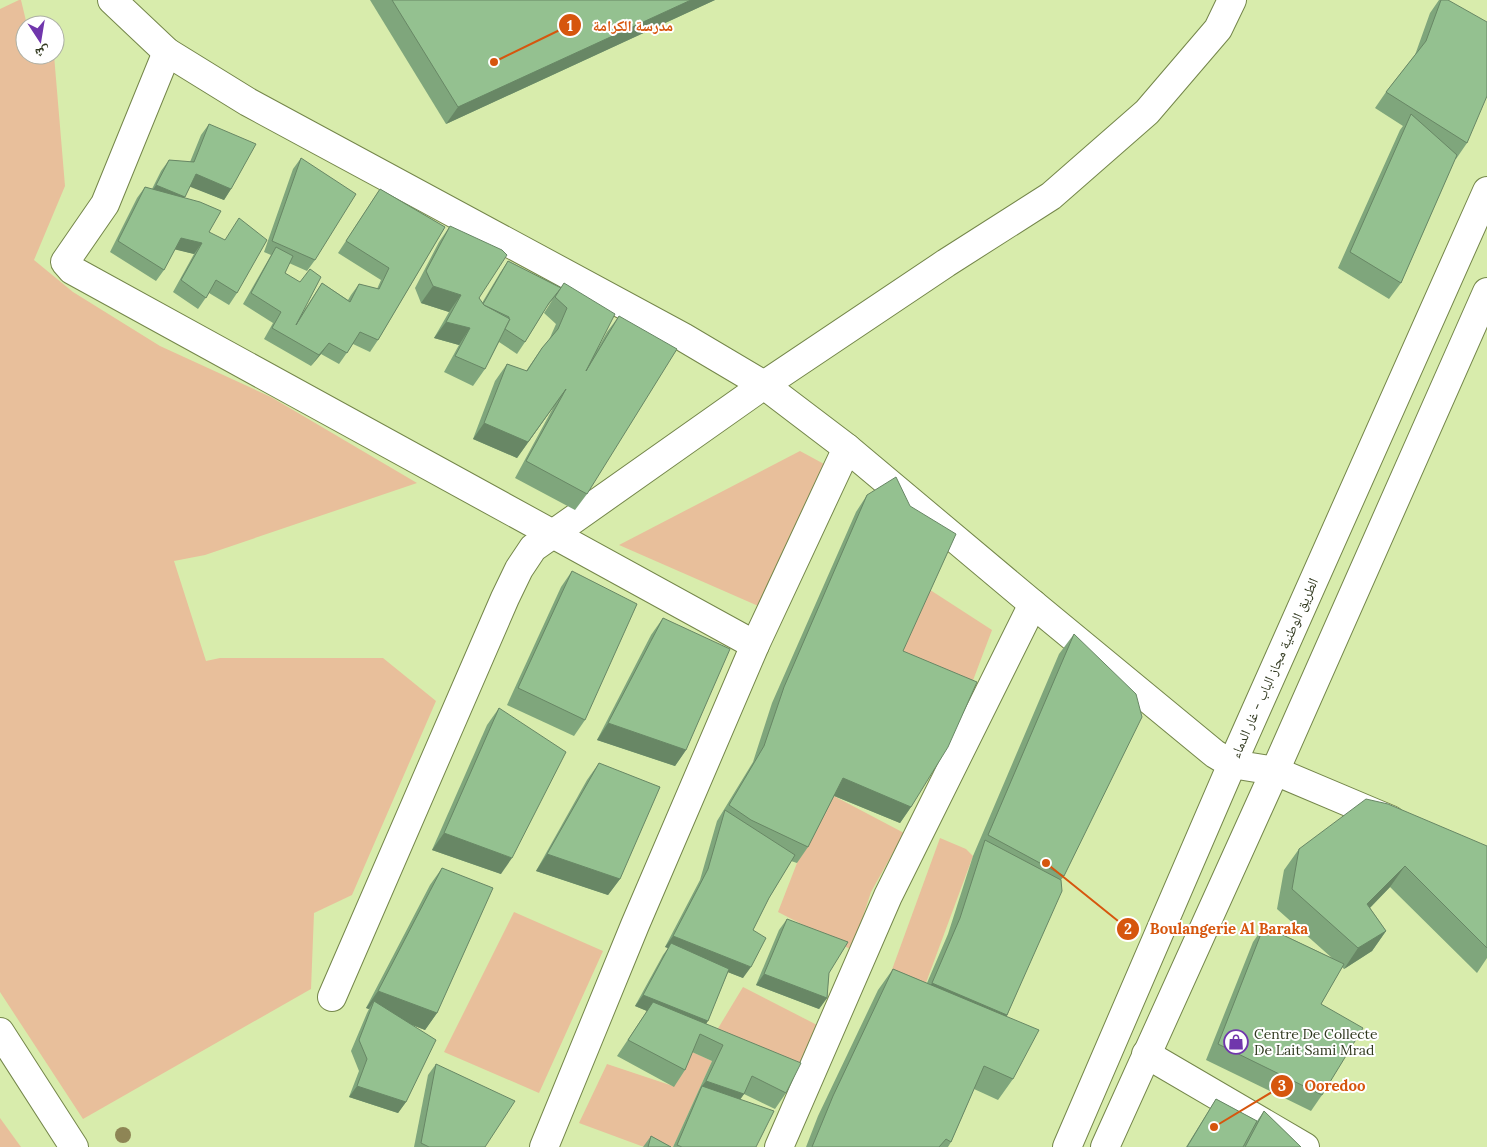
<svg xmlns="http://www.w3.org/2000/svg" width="1487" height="1147" viewBox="0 0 1487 1147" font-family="Lora,'Noto Naskh Arabic',serif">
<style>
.green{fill:#e8bf9b}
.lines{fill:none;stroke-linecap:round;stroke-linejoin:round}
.minor-casing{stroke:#74864a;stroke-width:30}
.primary-casing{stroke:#74864a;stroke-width:30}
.minor{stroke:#fff;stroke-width:28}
.primary{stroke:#fff;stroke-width:28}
.tree{fill:#8e8555}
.wall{fill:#7fa67c}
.shaded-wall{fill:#688765}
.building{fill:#94c190;stroke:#688765}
.labels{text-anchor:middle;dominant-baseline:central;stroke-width:4;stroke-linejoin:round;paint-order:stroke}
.street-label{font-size:14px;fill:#31391f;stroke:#fff}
.poi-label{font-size:14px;fill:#31391f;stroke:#fff;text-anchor:start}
.leader{fill:none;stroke:#d6560e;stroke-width:2}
.callout-dot{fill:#d6560e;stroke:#fff;stroke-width:2}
.mark-label{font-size:15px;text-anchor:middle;font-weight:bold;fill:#fff}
.callout-label{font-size:15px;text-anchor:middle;font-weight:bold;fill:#d6560e;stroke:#fff;stroke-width:4;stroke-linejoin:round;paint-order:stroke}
</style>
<rect width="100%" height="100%" fill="#d8ecac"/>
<!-- green -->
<g class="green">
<path d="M19,0h2l6,25h-2v30h29l11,131 -31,74 39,32 87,54 111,51 146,86 -212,72 -31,6 32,100 14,-3h163l53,43 -84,194 -38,18 -3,76 -228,130 -83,-127v-983z"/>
<path d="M800,451l24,13 -59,145 -146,-64z"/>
<path d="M924,586l68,44 -26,69 -75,-31z"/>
<path d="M832,795l72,38 -33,59 -19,58 -74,-38 19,-49z"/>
<path d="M940,838l26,11 7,7 -53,143 -34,-13z"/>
<path d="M514,912l89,39 -64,142 -95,-41z"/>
<path d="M743,987l76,39 -17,50 -91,-36z"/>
<path d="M688,1050l24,11 -39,86h-29l-65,-24 28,-59 66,22z"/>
<path d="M0,1118l21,29h-21z"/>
</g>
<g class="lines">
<!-- minor casing -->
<g class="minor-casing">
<g id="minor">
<path d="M112,0l55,52 81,50 435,235 81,48 83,63 186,156 182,150 17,10 43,7 116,49"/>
<path d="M167,52l-62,152 -40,58 7,8 683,375"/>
<path d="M332,997l173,-399 14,-29 14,-21 231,-163 182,-122 105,-67 96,-84 71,-83 14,-29"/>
<path d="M0,1032l74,115"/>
<path d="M1146,1054l159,93"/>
<path d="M544,1147l91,-222 120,-280 92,-197"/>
<path d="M779,1147l109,-251 145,-292"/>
</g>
</g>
<!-- primary casing -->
<g class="primary-casing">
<g id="primary">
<path d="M1067,1147l165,-383 255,-573"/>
<path d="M1105,1147l170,-376 212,-479"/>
</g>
</g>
<!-- minor -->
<use href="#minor" class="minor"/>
<!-- primary -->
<use href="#primary" class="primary"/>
</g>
<!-- trees -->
<circle class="tree" cx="123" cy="1135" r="8"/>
<!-- wall -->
<g class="wall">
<path d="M370,0h345l-269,124z"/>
<path d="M1439,0h9l19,143 -11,16h-1l-54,124 -12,16 -51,-31 62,-138 3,-4 -28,-18 11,-16 29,-37 15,-42z"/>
<path d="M209,124l22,65 -7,11 -34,-14 -6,12 25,34 28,61 -8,12 -20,-12 -11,16 -25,-17 21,-38 -19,-5 -11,21 -8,11 -46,-29 27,-54 8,-11 7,2 9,-18 8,-11 21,2 11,-27z"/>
<path d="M301,158l14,102 -8,11 -18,-8 -4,10 16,42 21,-32 26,17 3,-5 8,-11 18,5 4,-9 -43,-27 42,-64 65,38 -67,113 -8,12 -17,-8 -14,20 -18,-10 -10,12 -47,-27 9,-16 -30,-19 28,-49 -7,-3 29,-83z"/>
<path d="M450,226l29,72 3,5 18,-30 8,-12 53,27 37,60 9,-16 12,-16 -32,178 -12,16 -60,-32 39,-72 -37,52 -44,-19 22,-58 12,-17 19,7 16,-23 7,-8 7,-16 -12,-11 9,-14 -7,9 -21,34 -8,12 -18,-12 -14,27 -12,17 -29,-14 15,-27 -25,-7 15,-26 -28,-9 -6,-15 24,-46z"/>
<path d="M867,495l36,156 8,156 -11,16 -66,-27 -26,51 -11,16 -6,-2 -22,37 -16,32 -10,48 -15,-6 -22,52 80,69 -11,16 -31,-15 -4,6 16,47h-83l39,-86 -20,-9 -7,18 -11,17 -57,-31 30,-45 -12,-5 28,-51 5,-7 -3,-1 35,-67 17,-59 36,-59 19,-59 84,-191z"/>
<path d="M572,571l13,149 -11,16 -67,-31 54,-118z"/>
<path d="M663,618l23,132 -11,16 -78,-26 54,-105z"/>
<path d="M1074,634l-10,242 -3,4 -54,136 6,63 -15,21 -24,-11 -23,53 -3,5h-142l12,-31 60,-126 15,-21 34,14 21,-49 25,-78 86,-202z"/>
<path d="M499,708l2,166 -69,-24 55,-125z"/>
<path d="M599,763l21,116 -12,16 -72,-24 51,-91z"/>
<path d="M1487,846v112l-10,15 -87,-86 -20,21 16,23 -14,20 -28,18 -2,-2 -21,37 1,91 -11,16 -105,-51 47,-118 11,-16 68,32 -55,-49 7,-39 15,-21z"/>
<path d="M442,868l-5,145 -12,17 -15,-6 -4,78 -8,11 -49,-16 10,-26 -8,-20 16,-38 2,-4 -3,-1 64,-123z"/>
<path d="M787,919l42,54 -2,25 -8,11 -63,-24 23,-55z"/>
<path d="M436,1064l49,83h-71l14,-72z"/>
<path d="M1216,1099l41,22 7,-10 37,36h-115z"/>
<path d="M651,1136l20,11h-28z"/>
</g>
<!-- shaded-wall -->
<g class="shaded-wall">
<path d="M691,0h24l-269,124 12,-17z"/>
<path d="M196,174l35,15 -7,11 -36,-14z"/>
<path d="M156,185l29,12 -8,11 -28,-12z"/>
<path d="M181,238l21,5 -8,11 -21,-5z"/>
<path d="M433,286l28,9 -12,17 -28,-9z"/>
<path d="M446,322l24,6 -11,17 -25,-7z"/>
<path d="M329,343l-8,11 -10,12 8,-11z"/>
<path d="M566,389l-49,69 -44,-19 11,-16z"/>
<path d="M608,723l78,27 -11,16 -78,-26z"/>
<path d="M843,778l68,29 -11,16 -68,-28z"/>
<path d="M444,833l68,25 -11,16 -69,-24z"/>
<path d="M547,854l73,25 -12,16 -72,-24z"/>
<path d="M1405,866l-15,21 -37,38 14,-21z"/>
<path d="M1386,931l-14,20 -28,18 14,-21z"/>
<path d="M673,936l78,31 -8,11 -75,-29 3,-6 -3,5 -3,-1z"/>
<path d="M764,974l63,24 -8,11 -63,-24z"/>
<path d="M932,983l75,32 -11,17 -76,-33z"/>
<path d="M378,991l59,22 -12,17 -54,-21 3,-8 -5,8 -3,-1z"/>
<path d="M643,995l65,26 -8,12 -65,-27z"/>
<path d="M706,1081l38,13 -12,16 -30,-24z"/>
<path d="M357,1086l49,16 -8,11 -49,-16z"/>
</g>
<!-- building -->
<g class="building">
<path d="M392,0h299l-233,107z"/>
<path d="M1441,0h7l39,22v74l-20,47 -81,-51 40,-51z"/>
<path d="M1411,114l46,41 -56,128 -51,-31z"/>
<path d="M209,124l47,20 -25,45 -35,-15 -11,23 -29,-12 13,-25 25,2z"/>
<path d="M301,158l55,36 -41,66 -43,-19z"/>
<path d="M145,187l55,15 21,9 -12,21 16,8 14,-22 28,22 -30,53 -21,-13 -10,18 -25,-18 21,-37 -21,-5 -17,32 -46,-29z"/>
<path d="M380,189l65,38 -67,113 -18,-8 -13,21 -18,-10 -10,12 -47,-27 9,-16 -30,-19 25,-46 17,9 -8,17 15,9 10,-13 11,8 -25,48 26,-42 28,19 9,-18 20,5 10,-21 -43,-27z"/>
<path d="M450,226l52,24 5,5 -28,43 5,7 26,14 -25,50 -30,-13 15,-28 -24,-6 15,-27 -28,-9 -7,-15z"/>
<path d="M508,261l53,27 -12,15 -24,39 -20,-13 5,-10h-1v-2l-25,-12 -1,-1z"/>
<path d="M564,283l51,31 -29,57 33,-55 58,33 -90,145 -61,-33 40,-72 -38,53 -44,-19 23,-59 20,7 15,-23 16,-19 9,-21 -12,-11z"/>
<path d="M896,477l14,29 46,28 -53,117 74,31 -29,65 -37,60 -68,-29 -35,69 -57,-27 -22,-15 35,-59 20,-59 83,-192z"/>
<path d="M572,571l65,33 -52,116 -67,-32z"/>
<path d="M663,618l67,31 -44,101 -78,-27z"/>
<path d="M1074,634l62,60 6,23 -78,159 -76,-41z"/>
<path d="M499,708l67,44 -54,106 -68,-25z"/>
<path d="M599,763l61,24 -40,92 -73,-25z"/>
<path d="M1366,799l22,5 99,42v102l-82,-82 -38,38 19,27 -28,17 -66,-59 7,-40z"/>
<path d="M725,810l70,45 -26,43 -16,32 13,8 -15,29 -78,-31 35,-67z"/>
<path d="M985,840l76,40 1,11 -55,124 -75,-32 28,-65z"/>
<path d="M442,868l51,20 -56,125 -59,-22z"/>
<path d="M787,919l61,23 -19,31 -2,25 -63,-24z"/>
<path d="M1264,926l80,38 -23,40 42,24 -41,67 -104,-51z"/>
<path d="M671,943l58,26 -21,52 -65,-26z"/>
<path d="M893,969l146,61 -26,49 -29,-13 -33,76 -5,-3 -7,8h-127l21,-51z"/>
<path d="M374,1001l62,39 -30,62 -49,-16 10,-27 -8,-19z"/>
<path d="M653,1002l148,61 -15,30 -34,-17 -8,18 -38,-13 17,-36 -23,-11 -15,36 -57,-30z"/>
<path d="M436,1064l79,37 -30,46h-56l-8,-4z"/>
<path d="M702,1086l72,25 -18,36h-74l-5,-2z"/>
<path d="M1216,1099l41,22 -14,26h-56z"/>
<path d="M1264,1111l37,36h-56z"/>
<path d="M651,1136l20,11h-23z"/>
</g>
<!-- icons -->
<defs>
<g id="shop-ring" transform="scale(1.25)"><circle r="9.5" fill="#fff" stroke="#7036ac" stroke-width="1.5"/><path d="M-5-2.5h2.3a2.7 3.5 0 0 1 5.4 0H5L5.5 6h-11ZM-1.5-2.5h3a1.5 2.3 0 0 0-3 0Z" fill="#7036ac"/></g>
</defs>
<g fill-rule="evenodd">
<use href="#shop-ring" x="1236" y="1042"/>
</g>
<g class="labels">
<!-- street labels -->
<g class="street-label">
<text transform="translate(1274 668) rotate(-66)">الطريق الوطنية مجاز الباب - غار الدماء</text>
</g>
<!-- poi labels -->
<g class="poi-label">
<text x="1254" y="1034">Centre De Collecte<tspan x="1254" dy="16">De Lait Sami Mrad</tspan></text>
</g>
</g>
<!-- callouts -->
<path class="leader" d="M494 62L570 25M1046 863L1128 929M1214 1127L1282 1086"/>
<g class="callout-dot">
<circle cx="494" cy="62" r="5"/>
<circle cx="1046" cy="863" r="5"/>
<circle cx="1214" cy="1127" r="5"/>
<circle cx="570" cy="25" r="12"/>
<circle cx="1128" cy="929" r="12"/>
<circle cx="1282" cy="1086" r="12"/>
</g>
<g class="mark-label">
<text x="570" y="31">1</text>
<text x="1128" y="934">2</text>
<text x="1282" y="1091">3</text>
</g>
<g class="callout-label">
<text x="633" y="31">مدرسة الكرامة</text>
<text x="1229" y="934">Boulangerie Al Baraka</text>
<text x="1335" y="1091">Ooredoo</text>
</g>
<!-- north arrow -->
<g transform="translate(40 40) rotate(168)"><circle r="24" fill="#ffffff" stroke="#adb0a5"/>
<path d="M0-4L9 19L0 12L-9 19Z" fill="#7036ac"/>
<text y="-8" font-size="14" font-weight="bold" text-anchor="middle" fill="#31391f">ش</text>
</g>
</svg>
